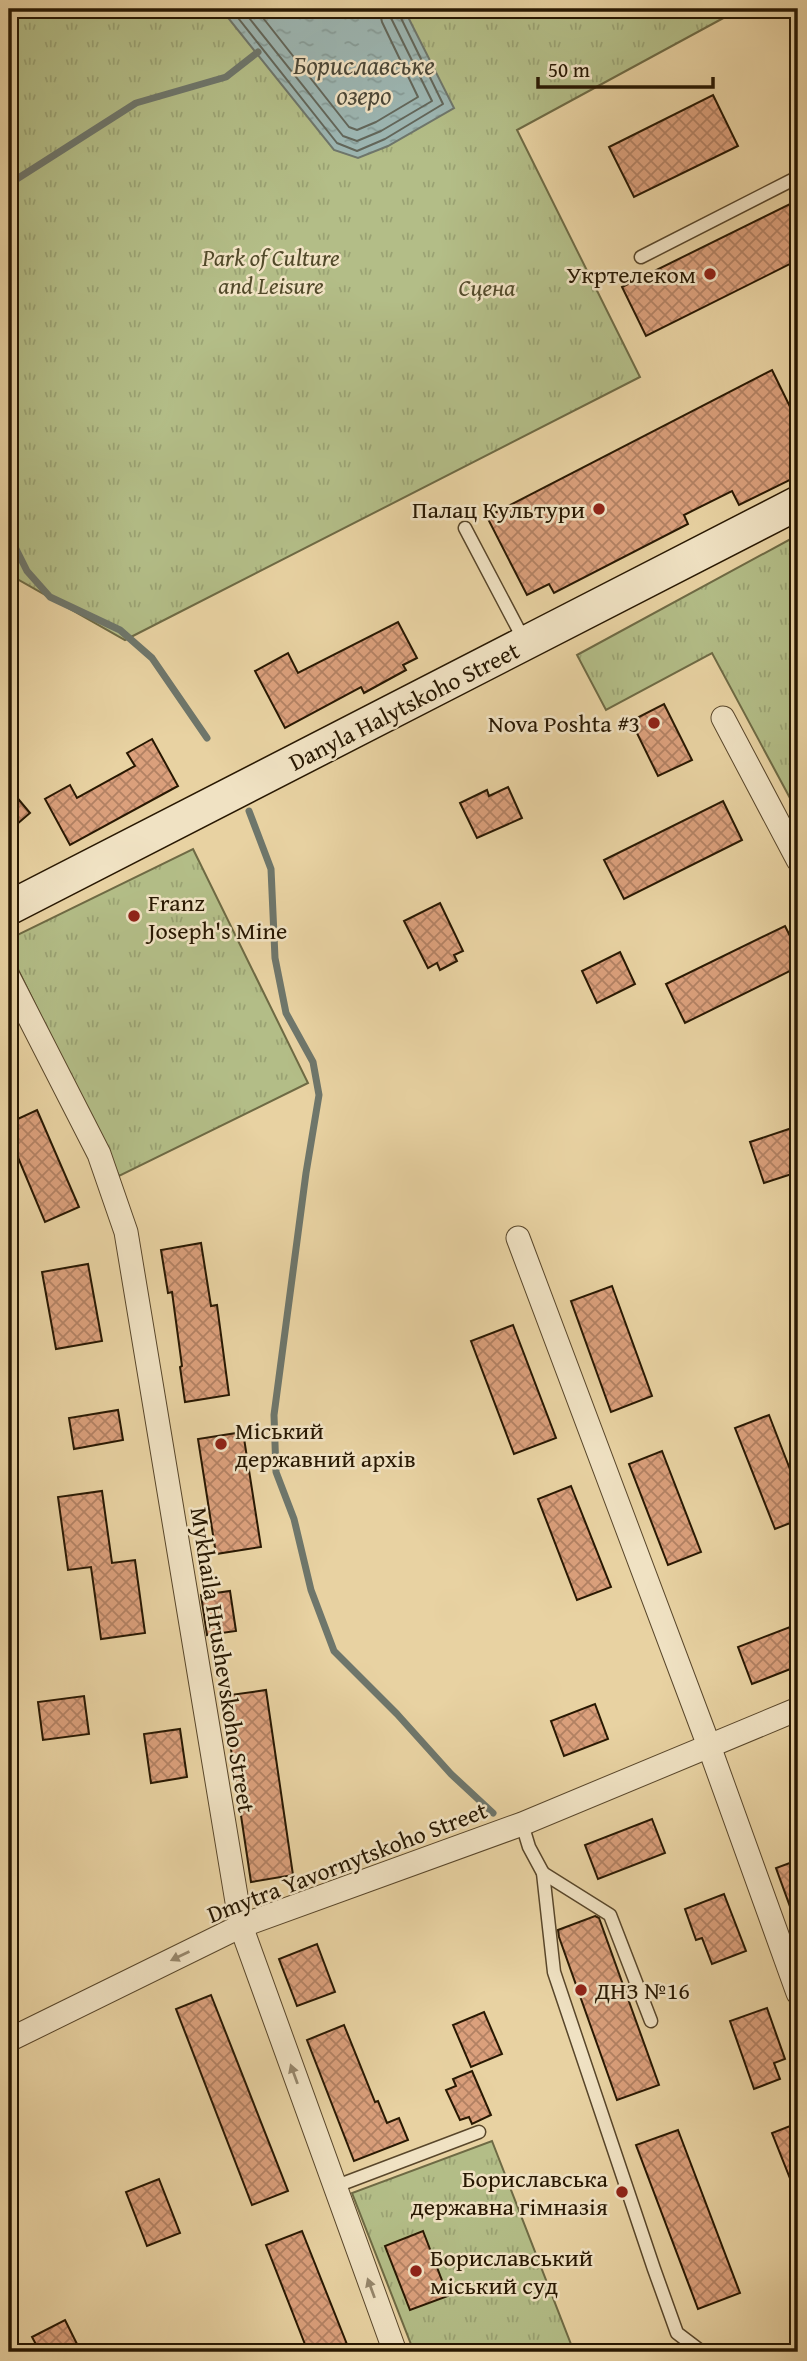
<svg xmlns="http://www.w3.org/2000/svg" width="807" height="2361" viewBox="0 0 807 2361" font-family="'Gentium Book Plus',serif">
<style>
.park{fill:url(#park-tufts);stroke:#6e6a44;stroke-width:2}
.water{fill:url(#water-ripples);stroke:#6e766b;stroke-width:2}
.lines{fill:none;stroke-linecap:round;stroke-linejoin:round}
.shore{stroke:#62665a;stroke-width:2}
.stream{stroke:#6e766b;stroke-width:7}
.building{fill:url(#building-cross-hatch);stroke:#281802;stroke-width:2}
.service-casing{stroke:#58462a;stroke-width:15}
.minor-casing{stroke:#58462a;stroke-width:25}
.secondary-casing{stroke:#281802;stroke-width:36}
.service{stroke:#f0e2c3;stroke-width:12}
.minor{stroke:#f0e2c3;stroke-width:23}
.secondary{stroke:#f0e2c3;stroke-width:33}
.oneway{fill:#96876c}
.poi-dot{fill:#8f2418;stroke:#f0e2c3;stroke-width:2.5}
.labels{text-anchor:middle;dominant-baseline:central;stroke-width:5;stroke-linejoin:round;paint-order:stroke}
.park-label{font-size:24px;font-style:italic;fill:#524a2a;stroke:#f0e2c3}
.poi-label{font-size:24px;fill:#281802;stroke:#f0e2c3;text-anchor:end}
.street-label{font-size:24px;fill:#281802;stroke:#f0e2c3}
.water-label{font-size:26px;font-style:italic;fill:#4b4737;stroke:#f0e2c3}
</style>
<defs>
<pattern id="park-tufts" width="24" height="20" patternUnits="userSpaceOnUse" patternTransform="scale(1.75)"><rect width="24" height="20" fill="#b3bd87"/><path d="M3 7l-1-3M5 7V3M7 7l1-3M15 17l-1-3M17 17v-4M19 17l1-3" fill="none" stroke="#9aa273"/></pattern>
<pattern id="water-ripples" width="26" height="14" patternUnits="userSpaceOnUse" patternTransform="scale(1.75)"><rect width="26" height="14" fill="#9cb5b1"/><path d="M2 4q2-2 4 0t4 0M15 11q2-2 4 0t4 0" fill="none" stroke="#869b97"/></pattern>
<pattern id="building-cross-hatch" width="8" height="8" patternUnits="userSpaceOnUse" patternTransform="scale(1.75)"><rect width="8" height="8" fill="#dba07c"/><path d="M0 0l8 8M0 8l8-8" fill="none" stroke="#b28163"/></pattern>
</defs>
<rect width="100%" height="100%" fill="#e8d2a2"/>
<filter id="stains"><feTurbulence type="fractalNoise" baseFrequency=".00286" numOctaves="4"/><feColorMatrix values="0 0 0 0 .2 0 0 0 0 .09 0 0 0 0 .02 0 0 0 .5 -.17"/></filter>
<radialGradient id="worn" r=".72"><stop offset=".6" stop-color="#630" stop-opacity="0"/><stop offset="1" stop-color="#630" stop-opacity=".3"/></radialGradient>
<!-- park -->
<g class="park">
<path d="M9,9h731l-223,121 123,247 -515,263 -113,-64 -3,-9z"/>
<path d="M798,535v278l-86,-160 -106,57 -29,-55z"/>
<path d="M193,849l115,234 -189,93 -110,-225v-12z"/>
<path d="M492,2141l82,211h-160l-62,-159z"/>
</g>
<!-- water -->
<path class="water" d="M221,9h183l50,99 -66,38 -30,12 -24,-8z"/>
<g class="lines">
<!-- shore -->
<g class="shore">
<path d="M231,9l106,134 20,8 28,-12 58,-35 -44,-90v-5"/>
<path d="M242,9l101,127 14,5 24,-10 51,-30 -41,-83 -1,-9"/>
<path d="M256,9l93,118 8,3 19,-8 42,-25 -36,-75 -3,-13"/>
</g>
<!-- stream -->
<g class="stream">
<path d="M9,184l127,-81 90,-26 32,-25"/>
<path d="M9,535l18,36 23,26 70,33 32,28 55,80"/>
<path d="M249,811l22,58 4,89 11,55 27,49 6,33 -13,78 -32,242 2,57 18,47 17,71 23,61 63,63 54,60 42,39"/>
</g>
</g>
<!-- building -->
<g class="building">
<path d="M713,95l25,51 -104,51 -25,-50z"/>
<path d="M798,200v60l-152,76 -24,-49z"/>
<path d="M772,370l26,53v53l-59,29 -7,-14 -48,24 4,9 -134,69 -5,-9 -22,11 -40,-78z"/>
<path d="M398,622l19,36 -14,7 3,5 -42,23 -3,-6 -76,41 -30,-57 33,-18 10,20z"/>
<path d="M664,704l28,56 -34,16 -27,-55z"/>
<path d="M152,739l26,47 -108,59 -25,-46 25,-14 7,13 58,-32 -8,-13z"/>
<path d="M508,787l14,31 -45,20 -17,-35 27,-13 2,6z"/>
<path d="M9,788l21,25 -21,18z"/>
<path d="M723,801l19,39 -118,59 -20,-39z"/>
<path d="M440,903l23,48 -9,4 3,6 -17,9 -3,-7 -9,5 -24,-47z"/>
<path d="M785,926l13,26v15l-113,56 -19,-39z"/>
<path d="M620,952l15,32 -38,19 -15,-32z"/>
<path d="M37,1110l42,97 -34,15 -36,-86v-13z"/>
<path d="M798,1126v46l-34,11 -14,-41z"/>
<path d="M201,1243l10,63 6,-1 12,90 -44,7 -5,-35 2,-1 -10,-74 -4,1 -7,-43z"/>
<path d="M88,1264l14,77 -46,8 -14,-77z"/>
<path d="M612,1286l40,110 -41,16 -40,-111z"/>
<path d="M513,1325l43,113 -42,16 -43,-113z"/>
<path d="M118,1410l5,30 -49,9 -5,-31z"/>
<path d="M769,1415l29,75v30l-23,9 -40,-101z"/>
<path d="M243,1432l18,115 -45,7 -18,-115z"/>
<path d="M662,1451l39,101 -33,13 -39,-101z"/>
<path d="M571,1486l40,101 -34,13 -39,-101z"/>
<path d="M102,1491l10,72 23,-3 10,73 -44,6 -10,-72 -23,3 -10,-73z"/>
<path d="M230,1591l6,40 -29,4 -6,-40z"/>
<path d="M798,1624v42l-46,18 -14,-37z"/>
<path d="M266,1690l27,185 -42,7 -28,-186z"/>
<path d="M84,1696l5,38 -46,6 -5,-38z"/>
<path d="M595,1704l13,35 -44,17 -13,-35z"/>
<path d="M180,1729l7,48 -36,6 -7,-49z"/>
<path d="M652,1819l13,34 -67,26 -13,-34z"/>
<path d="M798,1860v62l-2,1 -20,-55z"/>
<path d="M724,1894l22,57 -34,13 -10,-26 -6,2 -11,-31z"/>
<path d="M595,1916l4,2 60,167 -42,15 -58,-163 -1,-7z"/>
<path d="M317,1944l18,48 -38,14 -18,-47z"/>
<path d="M211,1995l77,196 -36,14 -76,-196z"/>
<path d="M767,2008l18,51 -11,4 6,16 -26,10 -24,-68z"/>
<path d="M484,2012l18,42 -31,13 -18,-42z"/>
<path d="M344,2025l31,77 3,-1 9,22 12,-5 9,22 -54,21 -47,-121z"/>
<path d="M472,2071l19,44 -19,9 -3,-7 -9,3 -14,-30 10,-4 -3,-7z"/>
<path d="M798,2123v73h-1l-25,-63z"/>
<path d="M678,2130l62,163 -42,16 -62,-164z"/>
<path d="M159,2179l21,54 -33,13 -21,-54z"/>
<path d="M302,2231l48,121h-42l-42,-107z"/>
<path d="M423,2231l25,65 -38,14 -25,-64z"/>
<path d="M65,2320l16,32h-41l-8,-15z"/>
</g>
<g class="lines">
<!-- service casing -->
<g class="service-casing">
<g id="service">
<path d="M641,257l157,-80"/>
<path d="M465,528l60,114"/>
<path d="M522,1824l7,23 14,26 11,99 100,297 23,64 25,19"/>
<path d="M543,1873l67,42 41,106"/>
<path d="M334,2187l145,-55"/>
</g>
</g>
<!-- minor casing -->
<g class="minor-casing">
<g id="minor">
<path d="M723,718l75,142"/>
<path d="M9,978l90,176 27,78 115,694 154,426"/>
<path d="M518,1238l191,508 89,247"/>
<path d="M9,2040l232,-114 281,-102 276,-115"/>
</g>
</g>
<!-- secondary casing -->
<g class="secondary-casing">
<path id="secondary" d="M9,908l789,-405"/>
</g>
<!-- service -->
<use href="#service" class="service"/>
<!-- minor -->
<use href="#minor" class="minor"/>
<!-- secondary -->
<use href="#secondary" class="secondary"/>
</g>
<!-- one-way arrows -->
<defs><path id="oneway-solid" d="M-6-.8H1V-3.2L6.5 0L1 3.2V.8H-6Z" transform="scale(1.75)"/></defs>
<g class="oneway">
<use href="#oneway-solid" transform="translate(180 1956) rotate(154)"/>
<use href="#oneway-solid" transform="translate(294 2074) rotate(-110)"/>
<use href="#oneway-solid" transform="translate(371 2288) rotate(-110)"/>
</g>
<!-- markers -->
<g class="poi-dot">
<circle cx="710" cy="274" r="7"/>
<circle cx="599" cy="509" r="7"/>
<circle cx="654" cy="723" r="7"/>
<circle cx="134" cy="916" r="7"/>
<circle cx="221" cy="1444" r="7"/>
<circle cx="581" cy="1990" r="7"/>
<circle cx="622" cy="2192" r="7"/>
<circle cx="416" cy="2271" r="7"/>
</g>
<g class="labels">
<!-- park labels -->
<g class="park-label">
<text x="271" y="257">Park of Culture<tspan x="271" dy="28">and Leisure</tspan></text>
<text x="487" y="287">Сцена</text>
</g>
<!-- poi labels -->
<g class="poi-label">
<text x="696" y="274">Укртелеком</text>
<text x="585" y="509">Палац Культури</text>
<text x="640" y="723">Nova Poshta #3</text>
<text x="148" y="902" text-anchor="start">Franz<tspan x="148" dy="28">Joseph's Mine</tspan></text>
<text x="235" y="1430" text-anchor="start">Міський<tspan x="235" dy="28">державний архів</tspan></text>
<text x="595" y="1990" text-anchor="start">ДНЗ №16</text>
<text x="608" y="2178">Бориславська<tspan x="608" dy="28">державна гімназія</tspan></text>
<text x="430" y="2257" text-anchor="start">Бориславський<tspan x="430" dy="28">міський суд</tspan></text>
</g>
<!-- street labels -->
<g class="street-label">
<text transform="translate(404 706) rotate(-27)">Danyla Halytskoho Street</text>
<text transform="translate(223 1660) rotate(81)">Mykhaila Hrushevskoho Street</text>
<text transform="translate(347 1862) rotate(-21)">Dmytra Yavornytskoho Street</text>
</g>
<!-- water labels -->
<g class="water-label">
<text x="364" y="64">Бориславське<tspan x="364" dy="30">озеро</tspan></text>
</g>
</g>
<!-- margin -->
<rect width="807" height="2361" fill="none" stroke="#e8d2a2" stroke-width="35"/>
<rect x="10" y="10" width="786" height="2340" fill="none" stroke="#281802" stroke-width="3.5"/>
<rect x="18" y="18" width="772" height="2326" fill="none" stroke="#281802" stroke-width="2"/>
<!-- scale -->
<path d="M538 77v10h175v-10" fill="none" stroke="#281802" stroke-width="3.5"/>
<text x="548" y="77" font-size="21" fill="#281802" stroke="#f0e2c3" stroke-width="5" paint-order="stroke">50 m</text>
<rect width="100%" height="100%" filter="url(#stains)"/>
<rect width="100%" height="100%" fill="url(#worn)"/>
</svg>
